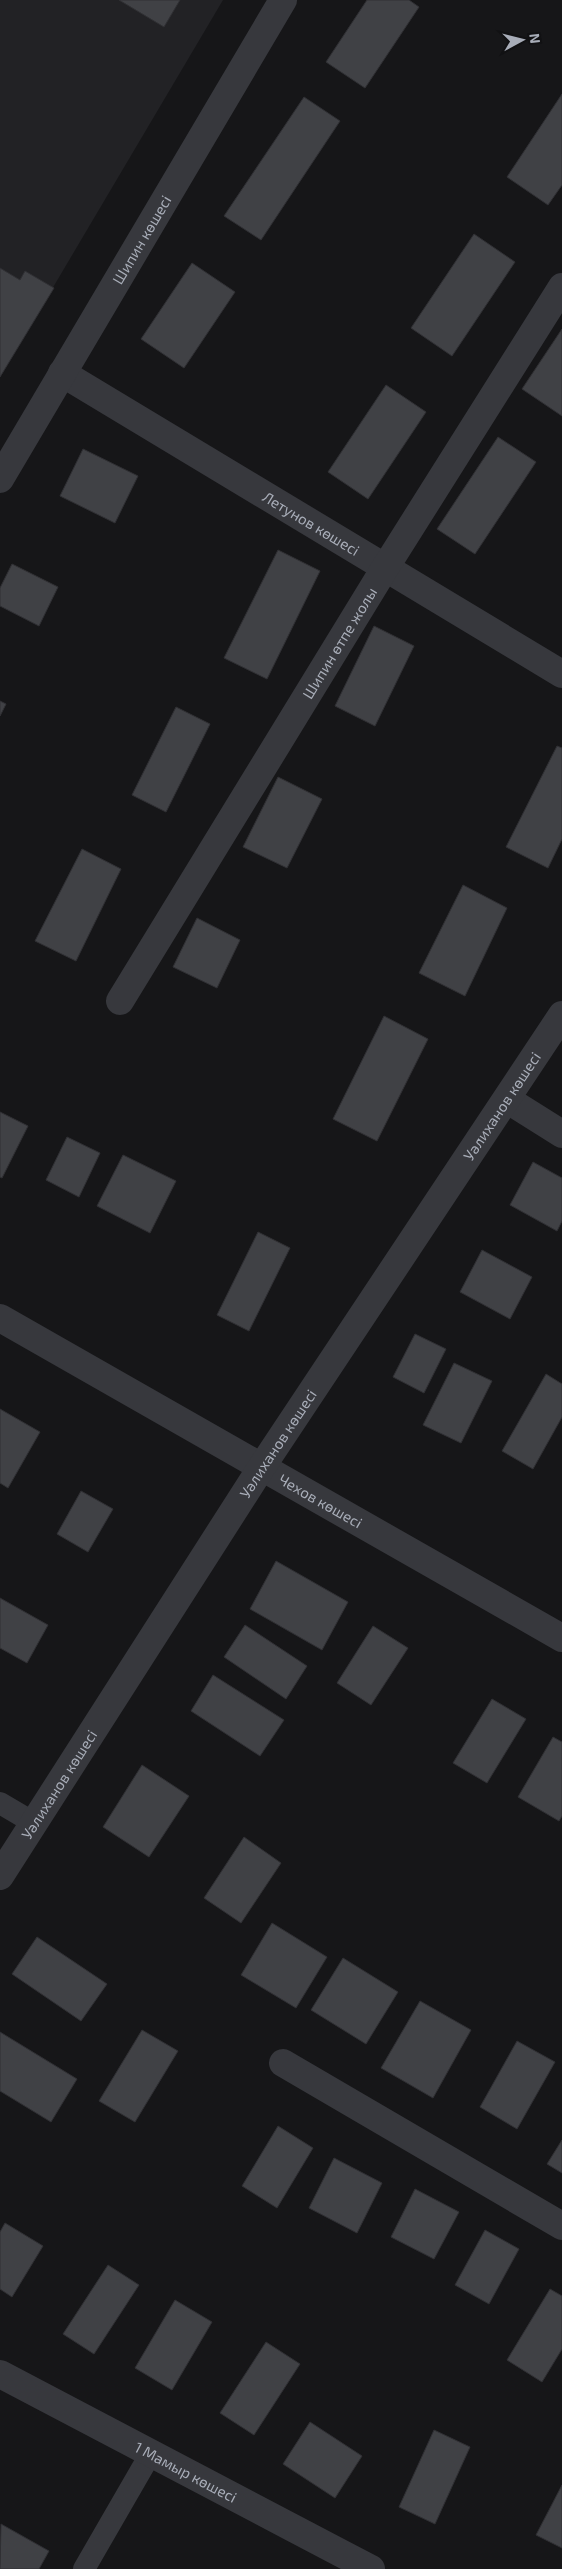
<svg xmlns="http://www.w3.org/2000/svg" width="562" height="2569" viewBox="0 0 562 2569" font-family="'Exo 2',sans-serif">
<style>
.built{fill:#222225}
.building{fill:#404145;stroke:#303034}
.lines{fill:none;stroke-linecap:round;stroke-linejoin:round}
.service{stroke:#37383d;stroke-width:22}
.minor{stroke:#37383d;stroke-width:28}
.labels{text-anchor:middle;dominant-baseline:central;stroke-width:4;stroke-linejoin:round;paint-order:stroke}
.street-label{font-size:15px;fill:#a8adb8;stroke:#111113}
</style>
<rect width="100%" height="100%" fill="#161618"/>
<!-- built -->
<path class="built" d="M0,0h223l-223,377z"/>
<!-- building -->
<g class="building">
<path d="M119,0h61l-16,27z"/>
<path d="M367,0h42l10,7 -54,81 -39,-26z"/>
<path d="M562,94v91l-14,20 -41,-28z"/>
<path d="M304,97l36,24 -79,119 -37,-24z"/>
<path d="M474,234l41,28 -63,94 -41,-28z"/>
<path d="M192,263l43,29 -51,76 -43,-29z"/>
<path d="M0,268l20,12 5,-9 29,17 -54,89z"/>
<path d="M562,329v87l-40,-27z"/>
<path d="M386,385l40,27 -58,87 -40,-27z"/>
<path d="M498,437l38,25 -61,92 -38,-25z"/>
<path d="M83,449l55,27 -23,47 -55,-27z"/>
<path d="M278,550l42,21 -53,108 -43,-21z"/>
<path d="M12,564l46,23 -19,39 -39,-20v-18z"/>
<path d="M374,626l40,20 -39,80 -40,-20z"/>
<path d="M0,701l6,3 -6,12z"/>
<path d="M176,707l34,17 -44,88 -34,-17z"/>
<path d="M557,746l5,2v91l-14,29 -42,-21z"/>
<path d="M278,777l44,22 -35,69 -44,-21z"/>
<path d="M82,849l39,20 -45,92 -41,-20z"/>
<path d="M463,885l44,23 -42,88 -46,-23z"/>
<path d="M197,918l43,22 -23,48 -44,-21z"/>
<path d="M384,1016l44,23 -51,102 -44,-22z"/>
<path d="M0,1112l28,14 -26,52 -2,-1z"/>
<path d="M67,1137l33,16 -21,44 -33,-17z"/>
<path d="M123,1155l53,26 -26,52 -53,-27z"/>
<path d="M533,1162l29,16v43l-5,10 -47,-26z"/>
<path d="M258,1232l32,16 -41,83 -32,-16z"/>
<path d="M482,1250l50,27 -22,42 -50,-27z"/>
<path d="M415,1334l31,15 -22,44 -31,-16z"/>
<path d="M454,1363l38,18 -31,62 -38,-18z"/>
<path d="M546,1374l16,10v33l-29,52 -31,-18z"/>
<path d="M0,1409l40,23 -32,56 -8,-5z"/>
<path d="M81,1491l32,18 -25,43 -31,-18z"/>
<path d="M276,1561l72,41 -26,48 -72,-41z"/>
<path d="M0,1598l48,27 -21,38 -27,-15z"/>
<path d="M245,1625l62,41 -21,33 -62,-42z"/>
<path d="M373,1626l35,22 -37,57 -34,-22z"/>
<path d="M213,1675l71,45 -24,36 -69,-45z"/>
<path d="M492,1699l34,20 -39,64 -34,-20z"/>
<path d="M553,1737l9,5v74l-3,5 -41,-24z"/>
<path d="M142,1765l47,31 -40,61 -46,-30z"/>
<path d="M244,1837l37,26 -40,60 -37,-25z"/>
<path d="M272,1923l55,34 -31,51 -55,-33z"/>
<path d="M37,1937l70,47 -26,37 -69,-47z"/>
<path d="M343,1958l55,34 -32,52 -55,-34z"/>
<path d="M420,2001l51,29 -38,68 -52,-30z"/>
<path d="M142,2030l36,21 -43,71 -36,-21z"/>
<path d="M0,2032l77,47 -26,43 -51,-31z"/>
<path d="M517,2041l38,21 -38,67 -37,-22z"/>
<path d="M278,2126l35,22 -36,60 -35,-22z"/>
<path d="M562,2140v33l-15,-9z"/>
<path d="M334,2158l48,25 -25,50 -48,-25z"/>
<path d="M415,2189l44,23 -25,47 -43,-22z"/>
<path d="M5,2223l38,23 -31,51 -12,-8v-57z"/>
<path d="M485,2230l34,19 -30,55 -34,-19z"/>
<path d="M108,2265l31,20 -45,69 -31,-20z"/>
<path d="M550,2289l12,7v53l-20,33 -35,-22z"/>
<path d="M175,2300l37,22 -40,68 -37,-22z"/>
<path d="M266,2342l34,22 -46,71 -34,-22z"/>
<path d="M310,2422l52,34 -27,42 -52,-34z"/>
<path d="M434,2430l36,17 -35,77 -36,-17z"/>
<path d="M562,2485v63l-26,-13z"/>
<path d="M1,2524l48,27 -10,18h-39z"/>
</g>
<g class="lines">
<!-- service -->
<g class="service">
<path d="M0,1803l34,20"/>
<path d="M84,2569l67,-116"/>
</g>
<!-- minor -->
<g class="minor">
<path id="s1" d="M62,373l500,301"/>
<path id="s2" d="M0,479l283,-479"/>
<path id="s3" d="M120,1001l265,-433 177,-281"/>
<path d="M508,1100l54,34"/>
<path id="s4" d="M0,1318l562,320"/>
<path id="s5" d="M0,1876l261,-408 301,-453"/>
<path d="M283,2063l279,163"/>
<path id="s6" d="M0,2374l371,195"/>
</g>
</g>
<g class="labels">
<!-- street labels -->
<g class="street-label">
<text stroke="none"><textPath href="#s2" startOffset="278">Шипин көшесі</textPath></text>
<text stroke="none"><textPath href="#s1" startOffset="291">Летунов көшесі</textPath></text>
<text stroke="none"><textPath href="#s3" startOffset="420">Шипин өтпе жолы</textPath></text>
<text stroke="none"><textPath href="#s5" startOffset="919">Уәлиханов көшесі</textPath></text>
<text stroke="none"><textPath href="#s5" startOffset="514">Уәлиханов көшесі</textPath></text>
<text stroke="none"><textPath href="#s4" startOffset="369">Чехов көшесі</textPath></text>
<text stroke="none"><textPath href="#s5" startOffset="109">Уәлиханов көшесі</textPath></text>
<text stroke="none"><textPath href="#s6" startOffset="210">1 Мамыр көшесі</textPath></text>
</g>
</g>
<!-- north arrow -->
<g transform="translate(522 40) rotate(83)" stroke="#111113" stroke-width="4" paint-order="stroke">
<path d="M0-4L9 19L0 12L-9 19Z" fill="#a8adb8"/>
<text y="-8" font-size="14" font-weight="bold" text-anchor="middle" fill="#a8adb8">N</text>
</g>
</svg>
